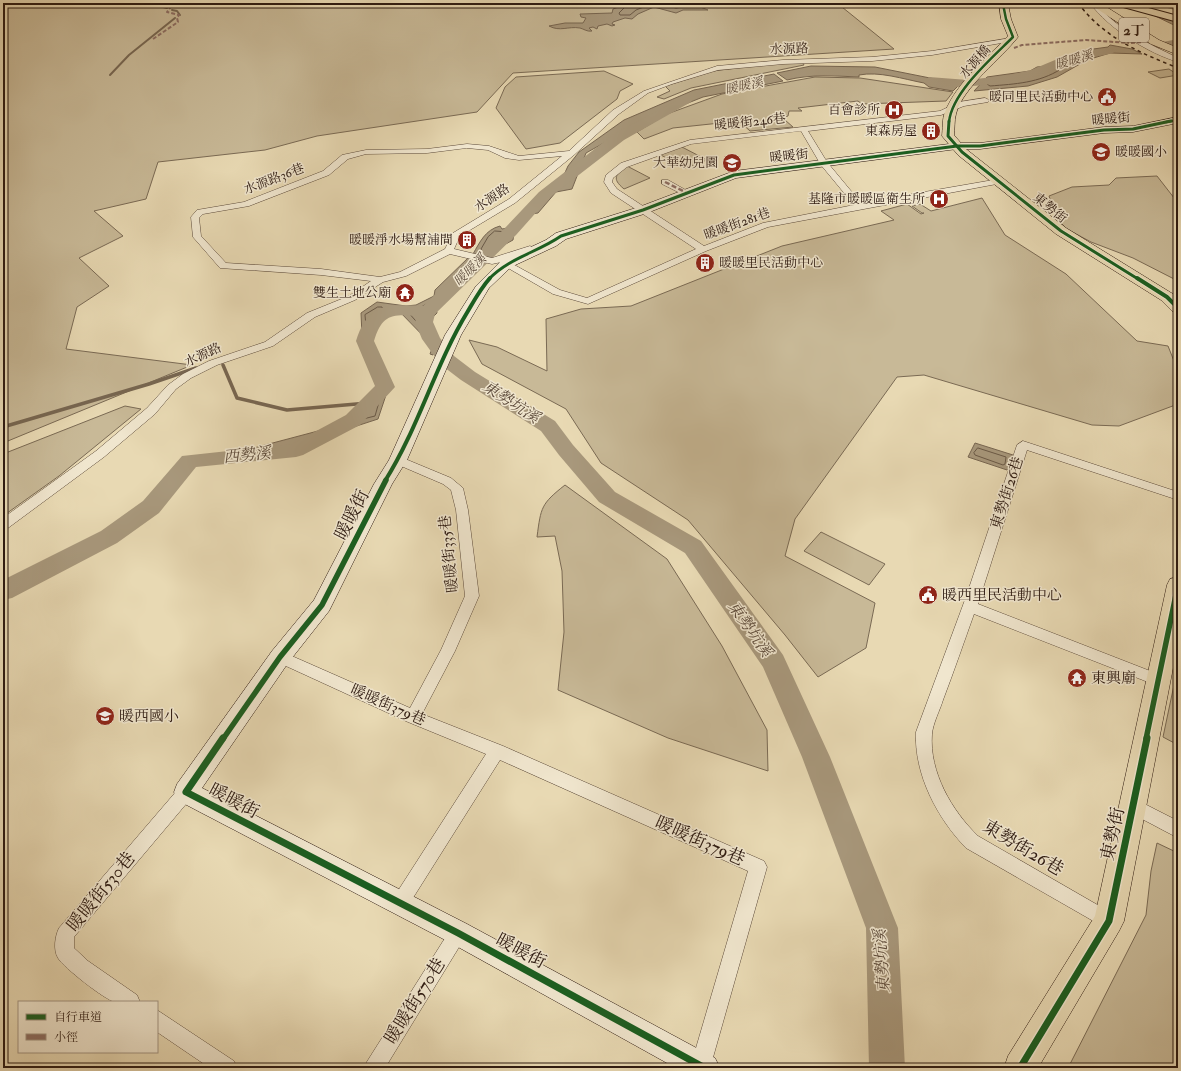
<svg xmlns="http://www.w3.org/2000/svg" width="1181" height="1071" viewBox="0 0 1181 1071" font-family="'IM FELL Double Pica','Noto Serif TC',serif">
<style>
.green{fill:#c8b997;stroke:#7a6a54}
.water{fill:#a8987c;stroke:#776651}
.pier{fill:#e8d9b3}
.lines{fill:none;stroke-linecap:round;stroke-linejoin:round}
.shore{stroke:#6a5946;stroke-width:1}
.stream-far1{stroke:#776651;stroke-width:2}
.stream{stroke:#776651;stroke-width:3.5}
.river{fill:#a8987c;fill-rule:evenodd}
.street-casing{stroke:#5c4a3a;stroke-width:1}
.secondary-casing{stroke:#2d1a11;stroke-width:1}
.primary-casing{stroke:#2d1a11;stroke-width:1}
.highway-casing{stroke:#2d1a11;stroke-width:2}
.street{fill:#f0e6ce;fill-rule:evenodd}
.secondary{fill:#f0e6ce;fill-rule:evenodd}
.primary{fill:#e8d9b3;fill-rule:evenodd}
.highway{fill:#e8d9b3;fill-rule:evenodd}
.rail{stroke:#2d1a11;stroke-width:1.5;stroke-dasharray:3.5 3.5;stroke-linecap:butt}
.quiet-far1{stroke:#8d6e63;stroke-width:2;stroke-dasharray:4 2;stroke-linecap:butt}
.quiet{stroke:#8d6e63;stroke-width:2.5;stroke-dasharray:5 2.5;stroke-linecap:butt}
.cycleway-far4-casing{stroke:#f0e6ce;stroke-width:4}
.cycleway-far3-casing{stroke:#f0e6ce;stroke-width:4.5}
.cycleway-far2-casing{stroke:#f0e6ce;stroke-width:6}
.cycleway-far1-casing{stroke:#f0e6ce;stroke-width:8}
.cycleway-casing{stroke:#f0e6ce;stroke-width:10}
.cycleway-far4{stroke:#1b5e20;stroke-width:2.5}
.cycleway-far3{stroke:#1b5e20;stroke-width:3}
.cycleway-far2{stroke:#1b5e20;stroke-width:4}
.cycleway-far1{stroke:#1b5e20;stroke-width:5.5}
.cycleway{stroke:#1b5e20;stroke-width:7}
.labels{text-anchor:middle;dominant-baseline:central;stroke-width:3;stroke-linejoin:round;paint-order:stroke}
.far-street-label{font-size:13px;fill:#2d1a11;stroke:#f0e6ce}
.far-water-label{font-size:13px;font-style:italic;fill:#5e4c3c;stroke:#f0e6ce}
.far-poi-label{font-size:13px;fill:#2d1a11;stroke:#f0e6ce;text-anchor:end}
.shield{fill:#f0e6ce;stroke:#68574a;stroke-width:1}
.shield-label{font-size:14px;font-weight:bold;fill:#2d1a11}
.street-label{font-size:15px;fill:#2d1a11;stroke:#f0e6ce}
.poi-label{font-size:15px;fill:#2d1a11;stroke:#f0e6ce;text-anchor:start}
.water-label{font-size:16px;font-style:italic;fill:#5e4c3c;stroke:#f0e6ce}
.near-street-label{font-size:18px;fill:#2d1a11;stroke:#f0e6ce}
</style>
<rect width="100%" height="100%" fill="#e8d9b3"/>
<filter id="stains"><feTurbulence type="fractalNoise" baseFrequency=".005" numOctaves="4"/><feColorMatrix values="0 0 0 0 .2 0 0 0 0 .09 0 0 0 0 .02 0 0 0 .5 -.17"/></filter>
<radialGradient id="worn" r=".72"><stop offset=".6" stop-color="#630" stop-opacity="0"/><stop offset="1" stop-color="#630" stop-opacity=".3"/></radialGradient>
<!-- green -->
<g class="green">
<path d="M3,3h834l57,46 -381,24 -36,39 -160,24 -52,14 -107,12 -12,37 -52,12 29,25 -44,22 30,28 -32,21 -11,42 126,16 -189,78z"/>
<path d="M803,63l1,2 -113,23 -27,11 -7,-2 13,-6 -5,-5 48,-15 55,-7z"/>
<path d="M1169,69l9,6 -18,3 -12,-6z"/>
<path d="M604,71l29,13 -13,7 -3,8 -57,44 -34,6 -30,-41 9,-21 11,-10z"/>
<path d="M815,77l45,1 93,14 -7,9 -84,3 -4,-3 -60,7 4,3h-13l-1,5 -3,1v3l8,7 -43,4 -11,-10 -66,7 -29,11 -7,-7 30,-18 55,-20z"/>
<path d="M680,146l27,14 -22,8 -26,-14z"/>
<path d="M627,166l23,12 -26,11c-13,-11 -8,-14 3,-23z"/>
<path d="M1157,176l21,27v78l-45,-23 -42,-16 -24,-13 -10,-10 -8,-23 23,-9 37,-2 7,-7z"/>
<path d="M982,198l23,37 61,39 71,67 31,5 10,25v33l-59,22 -27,-1 -168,-50 -27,2 -102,142 -10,37 90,47 -9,45 -48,29 -33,-42 -97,-115 -87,-57 -35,-54 -84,-45 -13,-24 28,7 50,24 -1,-52 35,-10 50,-3 151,-60 112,-26 -13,-9 26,-7 14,10 3,-1h-2l-10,-7 8,-2 11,7z"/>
<path d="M125,406l16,3 -82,67 -56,40v-62z"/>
<path d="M565,485l102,74 55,87 45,84 1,41 -100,-33 -110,-48 6,-58 -2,-61 -7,-35 -18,1c4,-30 4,-33 28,-52z"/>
<path d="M821,532l64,32 -16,21 -65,-34z"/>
<path d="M1178,666v79l-15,-8z"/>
<path d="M1157,843l21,10v215h-110l78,-153 5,-44z"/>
</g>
<!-- water -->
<g class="water">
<path d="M619,3h71l18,7h-25l-7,3 -22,-6 -16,7 -6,5 -7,-1 -12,4 -1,2 3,1 -3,1 -5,-2 -9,2 -1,3 -4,-2 -4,1 3,3c-5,1 -8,-2 -12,-3 -12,-2 -20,4 -31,-2l16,-3h18l3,-5 -5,-1 -1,-3 32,-1 1,-4 8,-3z"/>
<path d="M1132,3h39l7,3v21l-31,-15z"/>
<path d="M1110,45l22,4 10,5 -32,-1 -23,7 -30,17 -29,9 -54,5 13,-14 43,-6 7,-4 10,-1 30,-10v-2l9,-4 22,-3z"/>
<path d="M811,66l64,1 60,12 28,2 -10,10 -24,-4 -5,-4c-21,-4 -45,-12 -65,-8v2c-24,-1 -48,-3 -72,3l-10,-7z"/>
<path d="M774,74l9,7 -80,16 -60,24 -57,32 -14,36 -16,3 -18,21c-17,2 -23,11 -25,27l-31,17 -9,-3c7,-12 12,-24 27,-28l2,3 6,-1 12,-13 13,-4 10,-8v-11l25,-11 -5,-4 5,-11 11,-14 45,-32 70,-30z"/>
<path d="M468,258l10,3 -34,31v11l-8,4 1,6 -9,9 10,20 -5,13 -3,-1 3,-8 -36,-37c-5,0 -10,3 -14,6 -26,14 -2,51 6,71l-11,33 -129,42 1,-12 83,-22 53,-39 -24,-52 -1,-23 16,-11 29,4 10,-1 18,-9 1,-6z"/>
<path d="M975,443l38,12 -6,15 -39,-13z"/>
</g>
<!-- pier -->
<path class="pier" d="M1130,3h20l28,8v9z"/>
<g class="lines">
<!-- shore -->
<g class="shore">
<path d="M624,3v5l-5,5 1,2h10l6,-5 18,-7 22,5 12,-2 1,-3"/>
<path d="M1059,66l2,3c-22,14 -46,15 -71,17l-3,-2 2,-3 41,-6z"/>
<path d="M495,231l13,1 1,4 -27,15 -1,-2 7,-12z"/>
<path d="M430,302l3,2 -1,8 -7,8v7l-2,2 -16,-18 11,-2z"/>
<path d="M378,307h4l1,3c-7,4 -10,13 -17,16l-1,-11z"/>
<path d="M376,400l3,2 -4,14 -24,6v-3z"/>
<path d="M978,448l28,9 -1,7 -2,1 -28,-10 -1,-2z"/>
</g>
<!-- stream-far1 -->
<g class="stream-far1">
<path d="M163,5v2l4,1"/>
<path d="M172,10l5,1 3,4"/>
<path d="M110,75l19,-20 46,-37"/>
</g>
<!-- stream -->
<g class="stream">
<path d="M223,365l14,33 50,12 81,-7"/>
<path d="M3,427l146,-43 47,-16"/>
</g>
<!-- river -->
<g class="river">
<path d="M1173,40l4,1v4l-20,4 -6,-3 2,-2z"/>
<path d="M1109,48l4,1 2,2 -2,2c-13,4 -27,3 -39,7 -12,4 -23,11 -34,15 -17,6 -107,20 -117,6l6,-4 39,3 41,-5 22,-5 36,-15z"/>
<path d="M687,95l6,4 -2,3 -67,38 -75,58 -33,37 -81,79 -2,8 7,16 14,18 21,16 80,49 18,24 42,47 86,49 82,114 47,102 68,171 7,140h-36l-3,-140 -64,-171 -39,-90 -78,-114 -86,-51 -40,-47 -18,-24 -80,-51 -21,-16 -18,-25 -7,-17 2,-6c-26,-2 -35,-1 -43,25l21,46 -35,38 -57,30 -7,2 -100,10 -37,46 -42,30 -105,55 -9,2v-20l98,-49 42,-30 39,-45 110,-12 54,-29 29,-29 -19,-45c12,-38 31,-37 67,-35l81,-77 35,-37 75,-58z"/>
</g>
<!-- street casing -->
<g class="street-casing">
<g id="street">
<path d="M1090,3h6c21,27 52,40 82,55v4c-30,-9 -69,-33 -88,-59z"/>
<path d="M1011,38l3,2 -1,1 -81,14 -60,6 -89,3 -65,6 -46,14 -24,9 -29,21 -45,41 -59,48 -55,33 -6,13 38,9 38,-12 5,3 -2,2 -27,10 -14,3 -42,-10 -44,22 -23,6 -28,18 -40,17 -42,29 -56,19 -26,13 -15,11 -21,25 -51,43 -96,71 -5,2v-12l93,-67 51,-43 21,-23 15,-11 26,-13 56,-19 42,-29 42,-17 22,-15 -50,-6 -101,-7 -27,-31 -2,-20 6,-7 47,-8 79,-31 19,-16 24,-5 61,-1 40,-5 22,2 30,10 50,-5 44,-41 31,-19 73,-25 66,-6 89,-3 60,-6zM467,148l21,2 17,8 14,2 43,-4 -53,43 -56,34 -8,16 -45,23 -20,5 -59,-8 -95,-6 -25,-27 -2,-18 4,-4 46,-8 80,-31 19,-16 18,-5 61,-1z"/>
<path d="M985,98l4,2 -1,2 -24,4 -23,9 -133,16 19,31 34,41 138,-24h3v4l-234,44 -62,24 -118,53 -35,-10 -52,-30 2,-2h6l51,28 27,8 109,-49 -85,-56 -7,-11 2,-7 15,-12 69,-23 250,-29 19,-9zM801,131l20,34 33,40 -91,18 -59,23 -87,-57 -5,-7 1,-4 14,-11 64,-23z"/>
<path d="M662,180h6l23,13 -1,2h-6l-22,-11z"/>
<path d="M1023,441l155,51v8l-151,-50 -49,154 185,72 2,4 -2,4 -5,2 -5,-2 -179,-70c-10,28 -20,57 -31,86 -3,10 -10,23 -11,34 -3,38 20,77 46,102l137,79 3,6 -3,6 -6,3 -143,-82c-29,-30 -52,-74 -50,-116l50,-135 51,-152z"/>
<path d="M398,456l53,22 12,10 5,22 11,86 -24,55 -33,63 81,32 261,115 3,6 -57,201h-18l-1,-3 57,-194 -248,-111 -94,149 -6,3 -6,-3 -3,-6 3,-6 92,-143 -78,-32 -133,-61 -2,-4 2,-4 5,-2 5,2 125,55 31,-58 24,-54 -9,-86 -5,-20 -8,-6 -49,-21 -2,-3 2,-3z"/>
<path d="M186,785l6,2 2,5 -2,5 -118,140v11l14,13 49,34 3,7c-8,0 -18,2 -25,0 -10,-2 -52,-35 -57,-44 -5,-8 -3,-22 1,-30l121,-141z"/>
<path d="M1133,798l45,23v17l-51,-27 -2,-5 2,-5z"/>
<path d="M458,924l6,3 3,6 -3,6 -79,129h-22l89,-141z"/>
<path d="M157,1010l77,51 3,7h-27l-53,-36z"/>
</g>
</g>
<!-- secondary casing -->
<g class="secondary-casing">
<path id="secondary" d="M1178,117v6l-45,9 -29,1 -124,16h-23l-221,29 -89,35 -81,26 -10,7 -45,21 -22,21 -28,47 -54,125 -15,24 -63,127 -41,52 -86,125 265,136 248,134 5,10h-44l-227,-126 -272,-142 -3,-8 3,-8 95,-133 42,-51 60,-116 15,-24 56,-125 31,-49 25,-25 45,-21 10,-7 83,-26 95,-36 223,-28h23l124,-16 29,-1z"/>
</g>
<!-- primary casing -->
<g class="primary-casing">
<g id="primary">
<path d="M999,3l9,1 3,15 7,18c-16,21 -56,51 -62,77 -2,7 -1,15 -2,21l12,14 100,79 107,66 5,5v14l-6,-2 -11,-11 -105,-66 -98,-79 -16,-19c1,-7 0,-17 3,-24 12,-30 41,-53 63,-76l-7,-17z"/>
<path d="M1088,3h12l59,37 19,8v7l-27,-11z"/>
<path d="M1178,577v65l-54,279 -5,10 -81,137h-34l4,-12 87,-140 72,-331 3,-6z"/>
</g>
</g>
<!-- highway casing -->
<g class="highway-casing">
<g id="highway">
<path d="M987,3h20l1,1 -5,3 -14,-2z"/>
<path d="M1114,3h16l48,13v6l-62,-17z"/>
</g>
</g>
<!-- street -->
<use href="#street" class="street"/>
<!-- secondary -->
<use href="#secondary" class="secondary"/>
<!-- primary -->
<use href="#primary" class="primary"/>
<!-- highway -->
<use href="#highway" class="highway"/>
<!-- rail -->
<path class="rail" d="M1078,3c25,34 62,50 100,65"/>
<!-- quiet-far1 -->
<g class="quiet-far1">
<path d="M153,39l25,-17 -1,-4 2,-3 -12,-3 3,-4 -7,-5"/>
<path d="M1131,43l12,-1"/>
<path d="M1014,48l8,-3 64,-5 43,3"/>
</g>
<!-- quiet -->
<path class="quiet" d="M665,182l22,11"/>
<!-- cycleway-far4 casing -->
<g class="cycleway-far4-casing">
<g id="cycleway-far4">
<path d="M949,122c3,-30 43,-64 64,-85l-7,-18 -3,-15"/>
<path d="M1166,122l12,-2"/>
</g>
</g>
<!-- cycleway-far3 casing -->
<g class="cycleway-far3-casing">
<g id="cycleway-far3">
<path d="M949,121l-1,15 14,16 99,79 77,48"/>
<path d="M489,279c20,-21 49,-27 72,-43l82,-26 91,-35 223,-29h23l124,-16 29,-1 38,-8"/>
</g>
</g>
<!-- cycleway-far2 casing -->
<g class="cycleway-far2-casing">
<g id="cycleway-far2">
<path d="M1137,278l30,19 11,11"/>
<path d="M385,481c34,-54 50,-116 83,-170 7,-12 13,-23 22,-33"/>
</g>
</g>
<!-- cycleway-far1 casing -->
<g class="cycleway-far1-casing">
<g id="cycleway-far1">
<path d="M223,739l57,-82 42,-52 64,-125"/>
<path d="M1146,739l32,-154"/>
</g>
</g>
<!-- cycleway casing -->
<g class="cycleway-casing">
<g id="cycleway">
<path d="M223,738l-37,54 272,141 247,135"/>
<path d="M1020,1068l89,-147 38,-183"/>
</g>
</g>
<!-- cycleway-far4 -->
<use href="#cycleway-far4" class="cycleway-far4"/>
<!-- cycleway-far3 -->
<use href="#cycleway-far3" class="cycleway-far3"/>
<!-- cycleway-far2 -->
<use href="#cycleway-far2" class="cycleway-far2"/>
<!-- cycleway-far1 -->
<use href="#cycleway-far1" class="cycleway-far1"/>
<!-- cycleway -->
<use href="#cycleway" class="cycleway"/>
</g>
<!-- icons -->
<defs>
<g id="civic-disc" transform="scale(1)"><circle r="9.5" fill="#8f2418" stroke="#f0e6ce"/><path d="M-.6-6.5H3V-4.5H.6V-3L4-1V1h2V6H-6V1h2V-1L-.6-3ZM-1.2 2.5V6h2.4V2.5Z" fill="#fff"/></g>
<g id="hospital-disc" transform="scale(1)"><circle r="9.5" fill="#8f2418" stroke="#f0e6ce"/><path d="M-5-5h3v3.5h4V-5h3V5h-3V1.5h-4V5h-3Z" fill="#fff"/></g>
<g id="building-disc" transform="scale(1)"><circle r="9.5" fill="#8f2418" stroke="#f0e6ce"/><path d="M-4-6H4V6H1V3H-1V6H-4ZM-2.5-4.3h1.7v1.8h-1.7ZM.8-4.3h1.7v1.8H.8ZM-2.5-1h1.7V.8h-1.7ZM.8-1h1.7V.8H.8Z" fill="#fff"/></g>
<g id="school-disc" transform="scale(1)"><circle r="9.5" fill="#8f2418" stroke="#f0e6ce"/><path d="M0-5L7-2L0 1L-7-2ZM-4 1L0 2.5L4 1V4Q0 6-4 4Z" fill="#fff"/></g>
<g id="temple-disc" transform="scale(1)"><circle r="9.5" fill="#8f2418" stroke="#f0e6ce"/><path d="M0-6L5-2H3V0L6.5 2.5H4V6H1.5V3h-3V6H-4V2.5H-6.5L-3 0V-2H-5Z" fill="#fff"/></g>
</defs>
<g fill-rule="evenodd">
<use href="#civic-disc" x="1107" y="97"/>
<use href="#hospital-disc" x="894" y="110"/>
<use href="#building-disc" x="931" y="131"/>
<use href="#school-disc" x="1101" y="152"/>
<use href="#school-disc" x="732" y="163"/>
<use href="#hospital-disc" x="939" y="199"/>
<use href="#building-disc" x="467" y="240"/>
<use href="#building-disc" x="705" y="263"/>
<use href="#temple-disc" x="405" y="293"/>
<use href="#civic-disc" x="928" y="595"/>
<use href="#temple-disc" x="1077" y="678"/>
<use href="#school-disc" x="105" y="716"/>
</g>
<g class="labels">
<!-- far-street labels -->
<g class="far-street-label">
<text transform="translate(789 49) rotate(-2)">水源路</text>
<text transform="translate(975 62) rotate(-48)">水源橋</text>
<text transform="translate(1111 119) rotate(-5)">暖暖街</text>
<text transform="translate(750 122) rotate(-6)">暖暖街246巷</text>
<text transform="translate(789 156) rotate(-6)">暖暖街</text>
<text transform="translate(274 179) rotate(-21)">水源路36巷</text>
<text transform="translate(492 198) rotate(-34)">水源路</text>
<text transform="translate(1050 208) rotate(39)">東勢街</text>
<text transform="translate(737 224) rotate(-20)">暖暖街281巷</text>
<text transform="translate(203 355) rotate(-25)">水源路</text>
</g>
<!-- far-water labels -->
<g class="far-water-label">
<text transform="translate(1074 60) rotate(-16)">暖暖溪</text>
<text transform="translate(744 86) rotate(-13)">暖暖溪</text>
<text transform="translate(470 270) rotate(-44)">暖暖溪</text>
</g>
<!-- far-poi labels -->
<g class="far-poi-label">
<text x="1093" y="97">暖同里民活動中心</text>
<text x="880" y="110">百會診所</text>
<text x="917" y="131">東森房屋</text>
<text x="1115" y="152" text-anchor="start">暖暖國小</text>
<text x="718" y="163">大華幼兒園</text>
<text x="925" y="199">基隆市暖暖區衛生所</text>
<text x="453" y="240">暖暖淨水場幫浦間</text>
<text x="719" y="263" text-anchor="start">暖暖里民活動中心</text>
<text x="391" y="293">雙生土地公廟</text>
</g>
<!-- shield labels -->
<rect class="shield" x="1119" y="18" width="30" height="24" rx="3"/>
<g class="shield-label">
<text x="1134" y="30">2丁</text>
</g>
<!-- street labels -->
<g class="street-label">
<text transform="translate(1007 493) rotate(-72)">東勢街26巷</text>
<text transform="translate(449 554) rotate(-96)">暖暖街335巷</text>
<text transform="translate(388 705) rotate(24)">暖暖街379巷</text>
</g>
<!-- poi labels -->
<g class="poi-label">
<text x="942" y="595">暖西里民活動中心</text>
<text x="1091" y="678">東興廟</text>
<text x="119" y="716">暖西國小</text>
</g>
<!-- water labels -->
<g class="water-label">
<text transform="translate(511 402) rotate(33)">東勢坑溪</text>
<text transform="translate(247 455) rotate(-6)">西勢溪</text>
<text transform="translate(750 629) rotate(55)">東勢坑溪</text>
<text transform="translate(882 961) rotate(-94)">東勢坑溪</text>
</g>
<!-- near-street labels -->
<g class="near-street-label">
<text transform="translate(352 515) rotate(-63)">暖暖街</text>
<text transform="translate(234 801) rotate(28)">暖暖街</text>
<text transform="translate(1113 834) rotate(-78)">東勢街</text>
<text transform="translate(700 841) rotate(24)">暖暖街379巷</text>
<text transform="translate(1023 848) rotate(31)">東勢街26巷</text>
<text transform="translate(101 892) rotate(-51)">暖暖街530巷</text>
<text transform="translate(521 951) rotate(28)">暖暖街</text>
<text transform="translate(415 1001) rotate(-58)">暖暖街570巷</text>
</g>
</g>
<!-- margin -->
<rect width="1181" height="1071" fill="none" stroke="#e8d9b3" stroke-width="16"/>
<rect x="4" y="4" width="1173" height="1063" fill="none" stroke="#2d1a11" stroke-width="2"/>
<rect x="8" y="8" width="1165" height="1055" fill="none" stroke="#2d1a11"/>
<!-- legend -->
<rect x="18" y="1001" width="140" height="52" fill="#f0e6ce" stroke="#a29482"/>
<rect x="26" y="1014" width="20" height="6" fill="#1b5e20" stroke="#a29482"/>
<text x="54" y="1021" font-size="12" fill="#2d1a11">自行車道</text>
<rect x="26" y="1034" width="20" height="6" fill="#8d6e63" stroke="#a29482"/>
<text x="54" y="1041" font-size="12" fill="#2d1a11">小徑</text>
<rect width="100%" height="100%" filter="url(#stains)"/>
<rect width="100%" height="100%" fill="url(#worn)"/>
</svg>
